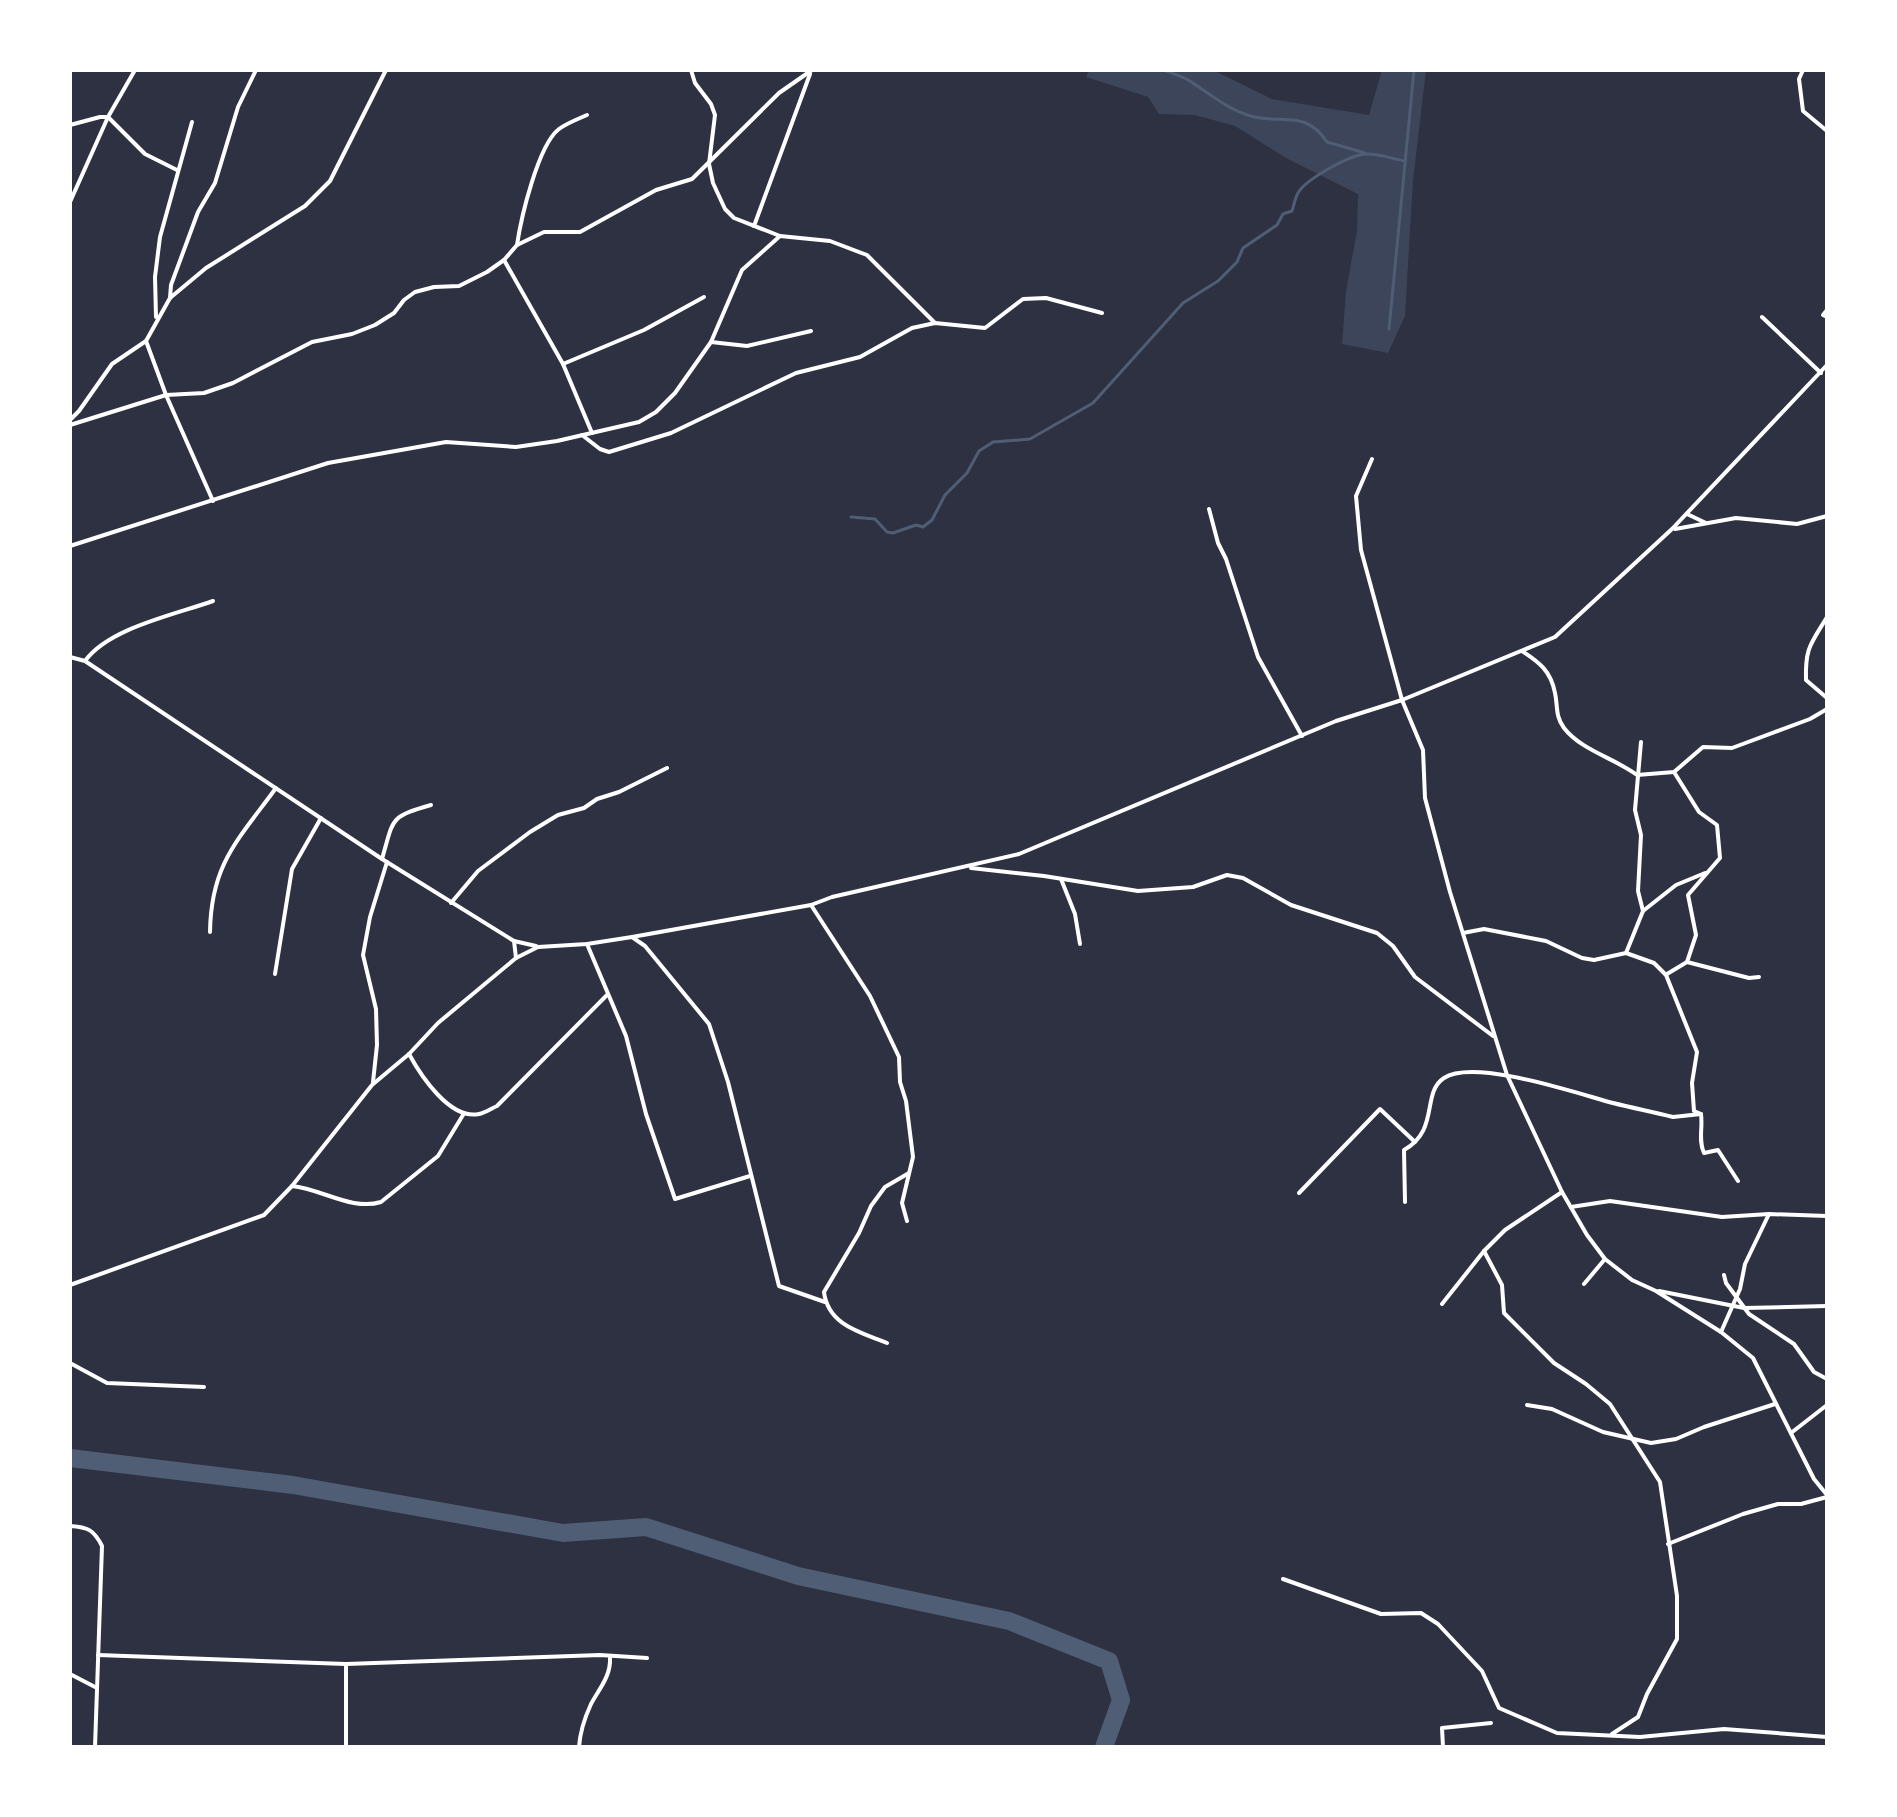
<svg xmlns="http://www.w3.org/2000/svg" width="1897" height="1817" viewBox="0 0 1897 1817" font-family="Raleway,sans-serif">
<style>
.green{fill:#3c4559}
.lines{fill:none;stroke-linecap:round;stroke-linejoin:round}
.stream{stroke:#4f5d75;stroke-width:3}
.river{stroke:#4f5d75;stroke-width:18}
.minor{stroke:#fff;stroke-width:4}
</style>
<rect width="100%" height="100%" fill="#2d3142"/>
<!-- green -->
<path class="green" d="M1089,70h124l59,29 97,16 13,-45h44l-13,111 -8,135 -17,37 -46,-9 4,-53 11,-60 1,-37 -72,-36 -51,-32 -40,-11 -36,-1 -11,-17 -62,-20z"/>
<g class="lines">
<!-- stream -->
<g class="stream">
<path d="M1164,70c10,4 21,7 29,13 21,14 41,31 67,35 29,4 48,-5 67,24l38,11"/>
<path d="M1389,329l25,-259"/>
<path d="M851,517l24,2 12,13 6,1 23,-8 7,2 9,-7 13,-25 22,-22 12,-22 14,-9 37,-3 63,-36 90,-100 35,-22 19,-19 6,-14 34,-23 6,-11 9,-3c2,-6 3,-13 6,-18 8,-14 53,-39 69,-39 13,0 26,5 38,7"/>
</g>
<!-- river -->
<path class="river" d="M70,1458l223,27 270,48 83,-6 152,49 211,45 100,40 12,39 -17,47"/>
<!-- minor -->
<g class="minor">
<path d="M691,70l4,13 16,21 4,11 -6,49 4,19 12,26 9,9 46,18 50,5 37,14 68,68"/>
<path d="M1803,70l-4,9 4,32 24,20"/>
<path d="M70,125l30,-8h8l37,37 32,16"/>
<path d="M70,202l38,-85 27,-47"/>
<path d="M1827,223v6"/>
<path d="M754,226l56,-152"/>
<path d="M517,245c4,-27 21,-100 42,-116 8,-6 19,-10 28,-14"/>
<path d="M504,260l59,104 29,69"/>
<path d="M170,298l1,-13 27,-73 17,-29 23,-76 18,-37"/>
<path d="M1827,310l-4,5 4,2"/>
<path d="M156,317l-1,-40 5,-40 32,-115"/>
<path d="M1762,317l59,56"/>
<path d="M146,341l20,54 47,106"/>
<path d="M711,342l36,4 64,-15"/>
<path d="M563,364l81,-34 60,-33"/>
<path d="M70,420l9,-9 33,-47 34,-23 24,-43 36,-30 99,-62 25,-25 56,-111"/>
<path d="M70,425l96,-30 38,-2 29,-10 79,-41 40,-8 23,-9 19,-12 10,-13 11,-8 19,-5 25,-1 28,-14 17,-12 13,-15 27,-13h36l76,-42 36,-11 87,-86 33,-23"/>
<path d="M582,435l18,14 9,3 62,-19 125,-60 64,-16 52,-29 23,-5 50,5 38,-29 23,-1 56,15"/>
<path d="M1372,459l-16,37 5,54 41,150 21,50 2,48 25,94 57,183 55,117 25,43 18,24 27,21 24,11 65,41 32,26 61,121 13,16"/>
<path d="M1209,509l9,34 8,16 32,98 44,79"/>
<path d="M1687,514l19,9"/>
<path d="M1675,529l61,-11 61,6 30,-8"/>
<path d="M70,546l258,-83 118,-21 70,5 41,-6 82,-19 17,-10 19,-19 36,-51 31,-72 38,-34"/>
<path d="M1827,617c-16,27 -22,30 -21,63l21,18"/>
<path d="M1522,651c17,11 29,20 33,42 3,13 0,23 9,35 17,22 50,30 73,47l37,-3 29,-25 29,1 78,-29 17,-10"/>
<path d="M70,657l15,4 297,198 132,82 2,17"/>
<path d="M85,661c24,-33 89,-46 128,-60"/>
<path d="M1641,742l-6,68 6,25 -3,56 5,20"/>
<path d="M1674,772l25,40 18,13 3,33 -32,37 8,40 -9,27"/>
<path d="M382,859c12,-41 7,-42 49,-54"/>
<path d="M971,868l73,8 94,15 55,-4 34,-12 16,3 48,27 86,28 16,13 22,31 78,59"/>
<path d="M1061,879l14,35 5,30"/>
<path d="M451,903l27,-32 52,-39 28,-17 26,-7 13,-9 22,-7 48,-24"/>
<path d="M811,905l59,91 29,61 1,25 6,19 7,56 -11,46 5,18"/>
<path d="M210,932c1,-68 28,-92 66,-144"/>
<path d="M1463,933l21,-4 62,12 36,17 12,2 32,-7 28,10 12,12 31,77 -5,31 2,28 7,3c2,14 -3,26 3,39l14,-3 20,31"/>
<path d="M632,937l13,9 64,78 19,58 51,204 46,16"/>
<path d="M514,941l22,5"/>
<path d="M587,944l39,92 20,78 29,85 75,-23"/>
<path d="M1626,953l17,-42 33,-26 29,-12"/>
<path d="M275,974l17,-105 29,-51"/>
<path d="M1667,974l20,-12 62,16 10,-1"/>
<path d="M409,1054c12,22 41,66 70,60 6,-1 13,-6 18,-8l110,-111"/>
<path d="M373,1082l4,-37 -1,-36 -13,-54 7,-38 17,-55"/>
<path d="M292,1186c30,3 60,25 89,16l57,-46 25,-41"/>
<path d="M1299,1193l81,-84 35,33"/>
<path d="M1405,1202l-1,-52c36,-20 17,-57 40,-72 30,-20 135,16 169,25 20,5 40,9 60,14l28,-3"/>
<path d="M1571,1207l39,-6 112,16 47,-3 58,2"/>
<path d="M1484,1251l18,34 2,28 50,50 32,21 24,20 50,78 17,114v43l-30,55 -9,23 -26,17"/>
<path d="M1724,1275l2,8 23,31 45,30 20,28 13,7"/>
<path d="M1584,1284l21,-25"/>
<path d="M70,1285l194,-70 28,-29 80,-101 37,-31 29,-31 78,-65 22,-11 49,-3 45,-7 179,-32 21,-8 187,-43 317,-133 66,-21 153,-63 117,-108 155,-164"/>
<path d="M1659,1291l85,17 83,-2"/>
<path d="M1442,1304l42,-53 21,-21 57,-38"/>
<path d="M1721,1332l19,-43 5,-25 24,-50"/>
<path d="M887,1343c-27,-11 -59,-18 -63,-51l35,-59 12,-27 14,-19 24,-14"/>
<path d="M70,1363l37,20 97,4"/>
<path d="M1527,1405l25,4 51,23 48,11 25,-4 28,-12 71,-23"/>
<path d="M1791,1433l36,-28"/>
<path d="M70,1526c18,1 24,4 32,20l-7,201"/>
<path d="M1668,1544l75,-30 35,-10h23l26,-7"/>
<path d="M1283,1579l98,35 40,-1 17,11 44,47 17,37 58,25 83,4 84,-8 103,8"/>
<path d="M98,1655l248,9 254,-9 47,3"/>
<path d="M346,1664v83"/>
<path d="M70,1674l27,14"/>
<path d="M579,1747c1,-14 6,-30 12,-43 8,-15 20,-28 19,-46"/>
<path d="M1443,1747l-1,-19 49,-5"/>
</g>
</g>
<!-- border -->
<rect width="1897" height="1817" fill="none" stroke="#ffffff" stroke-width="144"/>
</svg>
